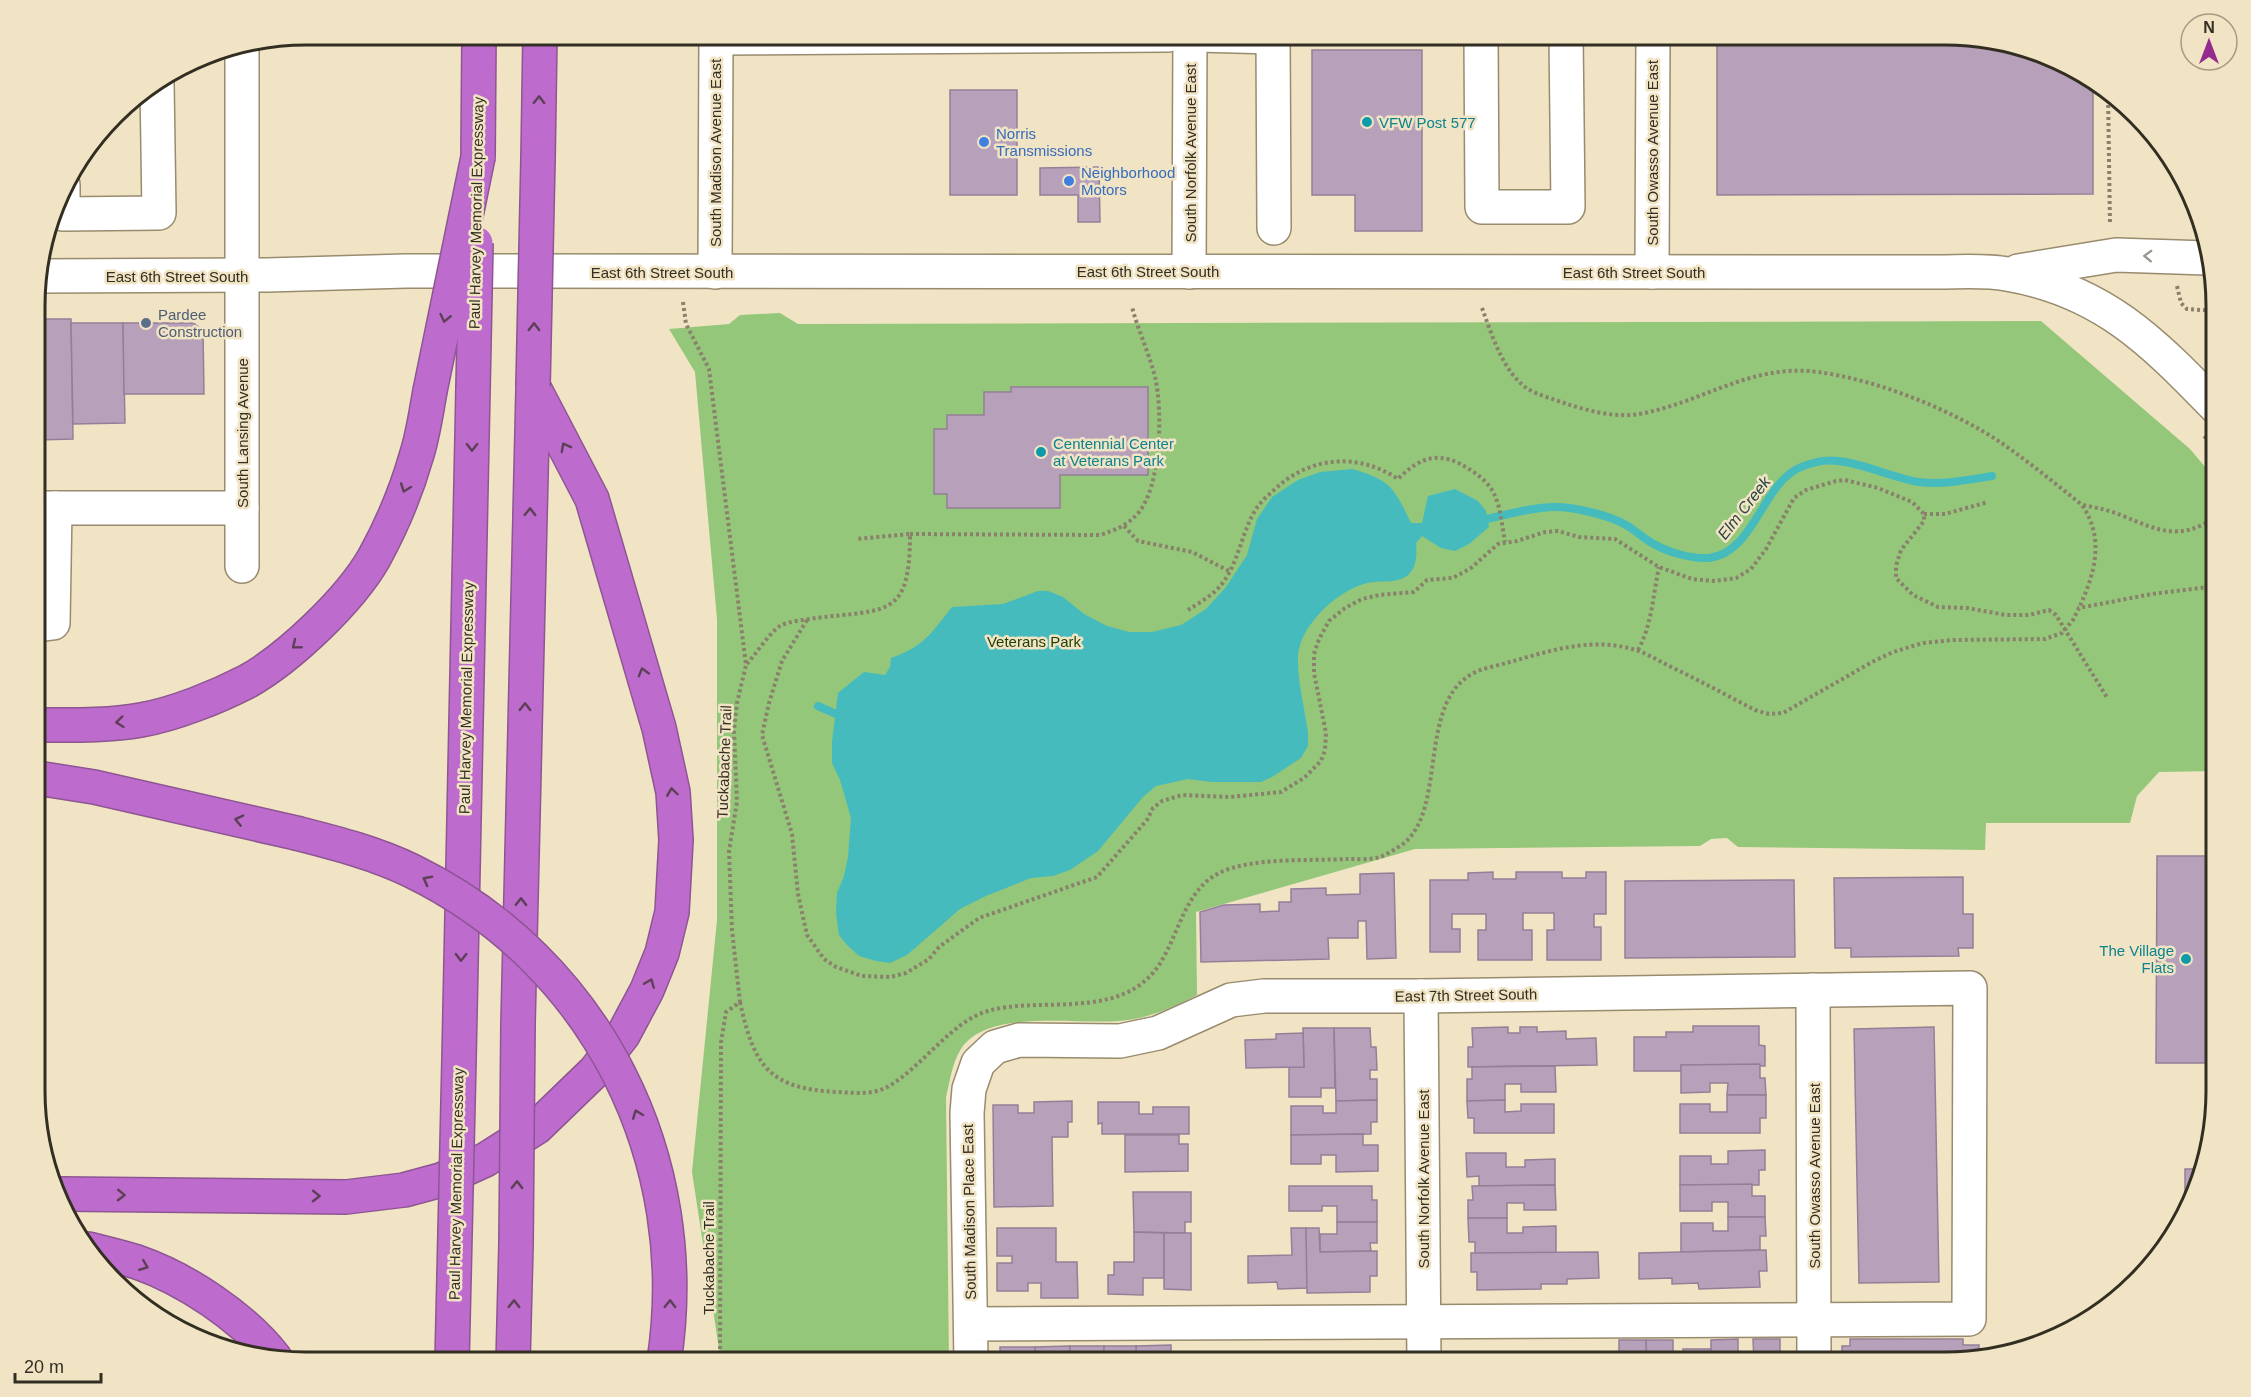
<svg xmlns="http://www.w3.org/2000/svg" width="2251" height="1397" viewBox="0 0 2251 1397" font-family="Arial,sans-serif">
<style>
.green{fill:#94c77a}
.water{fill:#45bbbe}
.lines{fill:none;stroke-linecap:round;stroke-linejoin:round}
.stream{stroke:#45bbbe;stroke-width:8}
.building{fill:#b7a0ba;stroke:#957f98;stroke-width:1.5}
.minor-casing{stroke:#988b6e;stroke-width:36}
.highway-casing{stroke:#8d5692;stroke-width:36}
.path{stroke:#8a816c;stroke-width:4;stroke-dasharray:3 3;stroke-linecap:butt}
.minor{stroke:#fff;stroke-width:33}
.highway{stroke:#be6bce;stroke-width:33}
.highway-bridge-casing{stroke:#8d5692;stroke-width:36;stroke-linecap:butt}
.highway-bridge{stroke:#be6bce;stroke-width:33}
.oneway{stroke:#5d4056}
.oneway2{stroke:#999690}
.culture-dot{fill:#0f9aa8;stroke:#f1e4c4;stroke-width:2}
.shop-dot{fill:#3f7fe0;stroke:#f1e4c4;stroke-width:2}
.service-dot{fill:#5c6f8a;stroke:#f1e4c4;stroke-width:2}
.labels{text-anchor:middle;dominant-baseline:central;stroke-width:5;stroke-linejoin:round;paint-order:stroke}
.culture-label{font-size:15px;fill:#0d838f;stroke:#f1e4c4;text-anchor:start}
.shop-label{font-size:15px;fill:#366cbe;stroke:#f1e4c4;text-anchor:start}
.street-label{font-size:15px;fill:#332e22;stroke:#f1e4c4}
.service-label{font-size:15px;fill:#4e5e75;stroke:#f1e4c4;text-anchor:start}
.park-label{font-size:15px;fill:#1b3e01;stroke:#f1e4c4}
.water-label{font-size:16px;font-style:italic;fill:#2a4445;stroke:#f1e4c4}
.rim{fill:none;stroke:#332e22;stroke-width:3}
</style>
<rect width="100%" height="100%" fill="#f1e4c4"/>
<!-- green -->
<path class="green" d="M780,313l18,11 1243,-3 149,128 26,31v291l-57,1 -22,24 -7,27h-144l-1,27 -247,-3 -11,-9 -16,1 -11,7 -285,3 -219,63 1,83c-22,11 -45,22 -69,25 -44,7 -139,-14 -167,29 -9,14 -11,32 -15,48l3,265h-228l-29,-190 25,-252v-301l-22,-247 -26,-43 60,-5 11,-9z"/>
<!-- water -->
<path class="water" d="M1353,469c39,12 41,19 58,54h11l6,-27 27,-7 23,12 8,10 3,16 -20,17 -14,7 -14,-3 -19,-12 -6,7c1,11 1,25 -9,33 -12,8 -27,4 -40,7 -29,7 -67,42 -69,73 -1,24 7,54 10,77v13l-7,12 -29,19 -11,5h-50l-23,-3 -32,7 -13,11 -45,54 -28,19 -17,6 -22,2 -45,18 -26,13 -53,46 -17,8 -14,-2 -17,-5 -12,-11 -8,-10 -3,-22 1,-20 7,-17 4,-19 3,-39 -11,-38 -8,-17v-21l6,-49 26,-21 21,3 5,-8 1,-9c34,-12 40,-25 61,-51l51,-3 35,-13h10l15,6 21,17 23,12 22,6h23l29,-7 25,-16 20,-22 21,-32 10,-36 15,-22 26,-17 22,-8z"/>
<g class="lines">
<!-- stream -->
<g class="stream">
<path d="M1487,519c22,-5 46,-12 68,-12 19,0 54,8 71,18 9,5 17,13 26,18 15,9 39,16 57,15 42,-5 52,-65 83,-86 5,-4 14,-7 21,-9 32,-10 73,14 106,19 24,3 49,-2 73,-6"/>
<path d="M818,706l18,8"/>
</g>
</g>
<!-- building -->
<g class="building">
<path d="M1717,35h228l87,14 61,30v115l-376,1z"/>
<path d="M1312,50h110v181h-67v-36h-43z"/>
<rect x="950" y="90" width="67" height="105"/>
<path d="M1099,167l1,55h-22v-27h-38v-27z"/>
<path d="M37,319h34l2,120 -36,1z"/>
<path d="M71,323h52l2,100 -52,1z"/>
<path d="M123,323h70l10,7 1,64h-80z"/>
<path d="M1011,387h137v88h-88v33h-113v-14h-13v-65h13v-14h37v-23h27z"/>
<path d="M2157,856h59v207h-60z"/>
<path d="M1493,872v7h23v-7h46v6h24v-6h20v42h-12v13h7v33h-54v-30h7v-17h-31v17h9v30h-54v-30h8v-16h-34v15h8v23h-30v-72h38v-7z"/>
<path d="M1394,873l2,85 -29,1 -1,-38h-8v17h-30l1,21 -128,3 -1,-50 24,-7 36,-1v8l19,-1v-9h12v-13l35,-1v7l34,-1v-20z"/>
<path d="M1963,877v37h10v34h-15l1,8 -108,1v-9h-16l-1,-70z"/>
<path d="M1794,880l1,77 -170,1v-77z"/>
<path d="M1693,1026h66v19l6,1v20l-84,-1v6h-47v-34h32v-5h27z"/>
<path d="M1508,1027v6h12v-6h17v5l29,-1v8l30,-1 1,27 -129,2v-20h5l-1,-19z"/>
<path d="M1934,1027l5,255 -80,1 -5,-254z"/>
<path d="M1303,1028h31l1,60h-14v9h-32v-30h15z"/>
<path d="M1334,1028h36l1,19h5l1,23h-7v9h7v21l-41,1z"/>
<path d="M1303,1033l1,34 -58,1 -1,-28 31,-1v-5z"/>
<path d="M1760,1064v14h5l1,17h-39l1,-12h-18v9l-29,1v-28z"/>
<path d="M1555,1066l1,26h-35v-8h-16v16l-38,1v-22h5v-12z"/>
<path d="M1727,1095h39v23h-6v15h-80v-29h30v8h17z"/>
<path d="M1377,1100v22h-6v12l-80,1v-29h32v7h13v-12z"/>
<path d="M1505,1100v12l16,-1v-7h33v29h-80v-15h-6l-1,-17z"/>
<path d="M1072,1101v21h-4v15h-16l1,69 -59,1 -1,-102h25v8h16v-11z"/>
<path d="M1098,1102h41v12h14v-7h36v27h-87v-11l-4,1z"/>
<path d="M1363,1134v11h15v26l-42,1v-17h-15v9h-30v-29z"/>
<path d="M1125,1135h54v9h9v27l-63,1z"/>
<path d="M1765,1150v20h-6v15h-79v-29h31v8h17v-13z"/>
<path d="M1466,1153h40v14h19v-7l30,-1v26l-76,1v-10l-12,1z"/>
<path d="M2185,1169h19l-2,9 -17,35z"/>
<path d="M1752,1184v12h13v21h-37v-15h-16v9h-32v-26z"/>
<path d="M1555,1185l1,25h-32v-7h-17v15h-39v-18h5l-1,-14z"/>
<path d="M1289,1186h83v14h5v22h-40v-16h-15v5h-33z"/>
<path d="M1133,1192h58v30h-6v11l-51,-1z"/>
<path d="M1728,1217h37l1,19h-6v14l-79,2v-29h32v8h15z"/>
<path d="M1468,1218h39v15h16v-6l33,-1v27l-81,1v-12h-6z"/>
<path d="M1337,1222h40v21h-7l1,8 -51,1v-18h17z"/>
<path d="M997,1228h59v34h21l1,36h-37v-15h-13v8h-31v-28h15v-7h-15z"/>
<path d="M1291,1228h15l2,60 -30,1 -1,-7 -29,1v-27l44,-1z"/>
<path d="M1306,1228h13l1,24 57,-1v25h-7v16l-63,1z"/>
<path d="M1134,1232l30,1v45h-21v17l-35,-1v-19h6v-13h20z"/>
<path d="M1164,1233h27v57l-27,-1z"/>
<path d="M1766,1250l1,21h-8l1,16 -61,2 -1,-6 -26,1v-6l-33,1v-26z"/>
<path d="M1598,1252l1,26 -32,1v5h-26v5l-64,1v-18h-6v-19z"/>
<path d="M1738,1339v23h-27v-22z"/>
<path d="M1753,1339h27v23h-26z"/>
<path d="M1850,1339h113v6h16v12l-17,5h-120v-16h8z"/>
<path d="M1619,1340h27l1,22h-28z"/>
<path d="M1646,1340h27v22h-26z"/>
<path d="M1171,1345v17h-35v-16z"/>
<path d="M1070,1346v16h-35v-15z"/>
<rect x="1070" y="1346" width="34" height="16"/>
<rect x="1104" y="1346" width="32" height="16"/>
<rect x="1000" y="1347" width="35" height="15"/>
<rect x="1683" y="1349" width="28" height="13"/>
</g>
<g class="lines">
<!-- minor casing -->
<g class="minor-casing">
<g id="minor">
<path d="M1198,35l75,2"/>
<path d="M1273,35l1,193"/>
<path d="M1481,35l1,172h86l-2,-172"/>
<path d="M716,38l452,-3"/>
<path d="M242,47v519"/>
<path d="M63,185v29l96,-1 -2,-130"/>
<path d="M2018,271l98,-16 91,3"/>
<path d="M715,272l1,-237"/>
<path d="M1189,272l1,-237"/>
<path d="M1652,272l1,-237"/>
<path d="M37,276l230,-1 139,-4 1532,1c23,0 47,-2 69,2 95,16 145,67 209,133"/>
<path d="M37,508h205"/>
<path d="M37,625l16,-2 2,-115"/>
<path d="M1813,990l1,372"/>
<path d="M1421,996l3,366"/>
<path d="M971,1362l-4,-249 2,-24 9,-26 17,-16 24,-7 101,1 38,-8 73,-33 33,-4h157l549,-8 -1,331 -997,5"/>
</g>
</g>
<!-- highway casing -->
<g class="highway-casing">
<g id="highway">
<path d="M478,157l1,-122"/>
<path d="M538,159l2,-124"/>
<path d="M37,725c35,0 70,1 104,-5 34,-6 76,-23 107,-39 42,-24 102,-81 126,-123 17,-31 32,-66 42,-101 7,-21 10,-44 14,-66"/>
<path d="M37,778l57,9 202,46"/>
<path d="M518,1024l15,-634"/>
<path d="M459,1059l14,-670"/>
<path d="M62,1194l284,3 58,-7 37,-10 44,-20 52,-33 58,-56 28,-36 24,-45 15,-37 10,-41 4,-72 -3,-48 -14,-64 -67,-229 -59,-113"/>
<path d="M88,1249c16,4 33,8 49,13 49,17 106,55 138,96"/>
<path d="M452,1362l2,-85"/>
<path d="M513,1362l3,-118"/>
</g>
</g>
<!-- path -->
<g class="path">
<path d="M2108,93l2,132"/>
<path d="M2177,286l4,17 6,6 29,2"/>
<path d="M683,302l3,22 23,45 37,296 -9,38 -3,27 3,72 -8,49 3,79 8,72 -14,10 -5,30 -1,320"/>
<path d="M1482,308c10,27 20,61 43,79 11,8 29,12 42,17 22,7 49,14 72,10 63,-11 112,-51 179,-42 60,8 135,38 185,72 27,19 53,40 79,61 23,34 13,68 -3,103"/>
<path d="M2204,436l12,12"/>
<path d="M2083,505c14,3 27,5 40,11 37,15 57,25 93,1"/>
<path d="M1924,514h21l43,-12"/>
<path d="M1124,526l14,15 54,11 37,19"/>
<path d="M910,534l190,1c16,-5 28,-10 39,-23 22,-27 24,-102 16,-135 -6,-24 -17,-47 -23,-70"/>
<path d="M1188,610c11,-7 25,-15 33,-25 18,-22 20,-52 35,-76 4,-6 10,-12 16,-17 35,-35 84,-41 126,-13 24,-24 43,-28 71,-10 10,6 22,16 26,27 6,13 7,31 10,46"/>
<path d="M807,620l-25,41 -13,42 -7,32 30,99 6,60 5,23 4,18 17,24 12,8 26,9 28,1 16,-4 23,-14 10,-12 40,-29 118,-41 50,-57 6,-12 9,-7 20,-6 48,2 51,-5 23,-14 17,-17 4,-11 1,-17 -12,-60v-19l5,-15 10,-18 16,-13 17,-9 17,-4 35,-3 13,-12 26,-2 18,-10 27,-24 19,-3 28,-9 13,-1 21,6 36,2 44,28 33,12 23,2 21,-3 15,-9 15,-20 28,-51 12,-8 30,-9 9,-1 33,8 34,14 12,12v7l-23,29 -5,16v12l17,17 25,12 29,1 39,7h23l20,-5 7,5 52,84"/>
<path d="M1638,650c14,-25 15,-55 21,-83"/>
<path d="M747,664c7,-8 25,-34 33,-38 9,-5 25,-6 36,-8 72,-9 94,0 94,-84l-54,5"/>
<path d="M740,1002c14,65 30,87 98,90 18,1 36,3 51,-6 33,-19 63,-65 99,-75 48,-14 116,6 158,-31 32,-28 32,-86 73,-107 33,-16 91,-12 129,-14 10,0 23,1 32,-2 8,-3 17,-9 23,-13 46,-36 12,-147 75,-173 10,-4 22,-6 32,-9 39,-11 81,-25 122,-13 12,3 24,10 35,16 30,14 59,30 88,45l14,4 14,-1 89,-51 21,-10 30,-9 30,-3 92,-1 17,-6 11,-13 6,-12 73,-14 64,-8"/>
</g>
<!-- minor -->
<use href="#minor" class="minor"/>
<!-- highway -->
<use href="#highway" class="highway"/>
<!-- highway-bridge casing -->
<g class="highway-bridge-casing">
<g id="highway-bridge">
<path d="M533,386l5,-227"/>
<path d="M473,389l3,-146"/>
<path d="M430,391l48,-234"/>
<path d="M296,833c39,10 79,20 116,38 186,91 283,289 252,491"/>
<path d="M516,1244l2,-220"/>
<path d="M454,1277l5,-218"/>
</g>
</g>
<!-- highway-bridge -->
<use href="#highway-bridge" class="highway-bridge"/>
</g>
<!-- one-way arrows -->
<defs><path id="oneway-chevron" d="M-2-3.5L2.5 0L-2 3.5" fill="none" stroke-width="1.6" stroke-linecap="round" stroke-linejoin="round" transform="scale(1.5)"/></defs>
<g class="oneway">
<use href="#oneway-chevron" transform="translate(539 100) rotate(-89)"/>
<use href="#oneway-chevron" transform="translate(445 318) rotate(102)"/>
<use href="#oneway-chevron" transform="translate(534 327) rotate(-89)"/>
<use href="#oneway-chevron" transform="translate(472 447) rotate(91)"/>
<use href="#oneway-chevron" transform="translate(565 447) rotate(-118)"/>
<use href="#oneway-chevron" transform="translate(405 488) rotate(110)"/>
<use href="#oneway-chevron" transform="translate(530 512) rotate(-89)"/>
<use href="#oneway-chevron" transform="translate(296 645) rotate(141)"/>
<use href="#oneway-chevron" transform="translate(643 672) rotate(-106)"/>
<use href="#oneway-chevron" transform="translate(525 707) rotate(-89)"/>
<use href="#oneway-chevron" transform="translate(120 722) rotate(174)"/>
<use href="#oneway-chevron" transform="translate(672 792) rotate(-98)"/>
<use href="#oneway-chevron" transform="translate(239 820) rotate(-167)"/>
<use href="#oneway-chevron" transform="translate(427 880) rotate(-152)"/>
<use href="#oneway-chevron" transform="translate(521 902) rotate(-89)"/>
<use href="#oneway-chevron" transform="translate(461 957) rotate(91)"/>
<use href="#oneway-chevron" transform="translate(650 983) rotate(-68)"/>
<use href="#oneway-chevron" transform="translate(637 1114) rotate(-111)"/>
<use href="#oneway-chevron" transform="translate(517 1185) rotate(-89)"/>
<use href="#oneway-chevron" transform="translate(121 1195) rotate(1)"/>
<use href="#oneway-chevron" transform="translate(316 1196) rotate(1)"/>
<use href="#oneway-chevron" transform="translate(144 1266) rotate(22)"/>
<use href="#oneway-chevron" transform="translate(514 1304) rotate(-89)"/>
<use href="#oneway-chevron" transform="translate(670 1304) rotate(-89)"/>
</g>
<use class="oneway2" href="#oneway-chevron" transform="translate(2148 256) rotate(-178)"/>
<!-- markers -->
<g class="culture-dot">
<circle cx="1367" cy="122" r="6"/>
<circle cx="1041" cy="452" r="6"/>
<circle cx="2186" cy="959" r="6"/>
</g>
<g class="shop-dot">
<circle cx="984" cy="142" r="6"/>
<circle cx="1069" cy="181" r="6"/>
</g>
<circle class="service-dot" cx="146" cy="323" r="6"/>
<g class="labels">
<!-- culture labels -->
<g class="culture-label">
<text x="1379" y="122">VFW Post 577</text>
<text x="1053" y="443">Centennial Center<tspan x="1053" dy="17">at Veterans Park</tspan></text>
<text x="2174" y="950" text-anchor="end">The Village<tspan x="2174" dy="17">Flats</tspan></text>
</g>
<!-- shop labels -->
<g class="shop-label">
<text x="996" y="133">Norris<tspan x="996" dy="17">Transmissions</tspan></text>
<text x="1081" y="172">Neighborhood<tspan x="1081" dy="17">Motors</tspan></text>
</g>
<!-- street labels -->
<g class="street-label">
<text transform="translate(715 153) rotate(-90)">South Madison Avenue East</text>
<text transform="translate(1190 153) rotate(-90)">South Norfolk Avenue East</text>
<text transform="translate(1652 153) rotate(-90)">South Owasso Avenue East</text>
<text transform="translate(476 213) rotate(-89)">Paul Harvey Memorial Expressway</text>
<text x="1148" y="271">East 6th Street South</text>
<text x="662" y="272">East 6th Street South</text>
<text x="1634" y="272">East 6th Street South</text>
<text x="177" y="276">East 6th Street South</text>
<text transform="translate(242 433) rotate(-90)">South Lansing Avenue</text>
<text transform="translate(466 698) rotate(-89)">Paul Harvey Memorial Expressway</text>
<text transform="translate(724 762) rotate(-88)">Tuckabache Trail</text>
<text transform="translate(1466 995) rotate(-1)">East 7th Street South</text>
<text transform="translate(1814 1176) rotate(-90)">South Owasso Avenue East</text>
<text transform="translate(1423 1179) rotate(-90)">South Norfolk Avenue East</text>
<text transform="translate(456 1184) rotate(-89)">Paul Harvey Memorial Expressway</text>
<text transform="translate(969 1212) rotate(-91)">South Madison Place East</text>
<text transform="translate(708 1258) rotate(-90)">Tuckabache Trail</text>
</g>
<!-- service labels -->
<g class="service-label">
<text x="158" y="314">Pardee<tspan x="158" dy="17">Construction</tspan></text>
</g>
<!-- park labels -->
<g class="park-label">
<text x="1034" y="641">Veterans Park</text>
</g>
<!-- water labels -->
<g class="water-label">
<text transform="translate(1744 508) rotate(-52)">Elm Creek</text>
</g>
</g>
<!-- crop -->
<path d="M0 0H2251V1397H0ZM306 45H1945A261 261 0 0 1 2206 306V1091A261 261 0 0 1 1945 1352H306A261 261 0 0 1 45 1091V306A261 261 0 0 1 306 45Z" fill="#f1e4c4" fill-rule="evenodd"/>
<path class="rim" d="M306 45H1945A261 261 0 0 1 2206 306V1091A261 261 0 0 1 1945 1352H306A261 261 0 0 1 45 1091V306A261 261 0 0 1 306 45Z"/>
<!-- north arrow -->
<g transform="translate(2209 42)"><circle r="28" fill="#f1e4c4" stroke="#a59b83" stroke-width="1.5"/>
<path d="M0-4.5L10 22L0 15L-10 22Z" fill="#942b8f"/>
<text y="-9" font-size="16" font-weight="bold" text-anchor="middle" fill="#332e22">N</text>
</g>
<!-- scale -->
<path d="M15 1373v9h86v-9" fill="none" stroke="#332e22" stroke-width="3"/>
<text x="24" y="1373" font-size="18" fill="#332e22" stroke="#f1e4c4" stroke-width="4.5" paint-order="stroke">20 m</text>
</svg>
